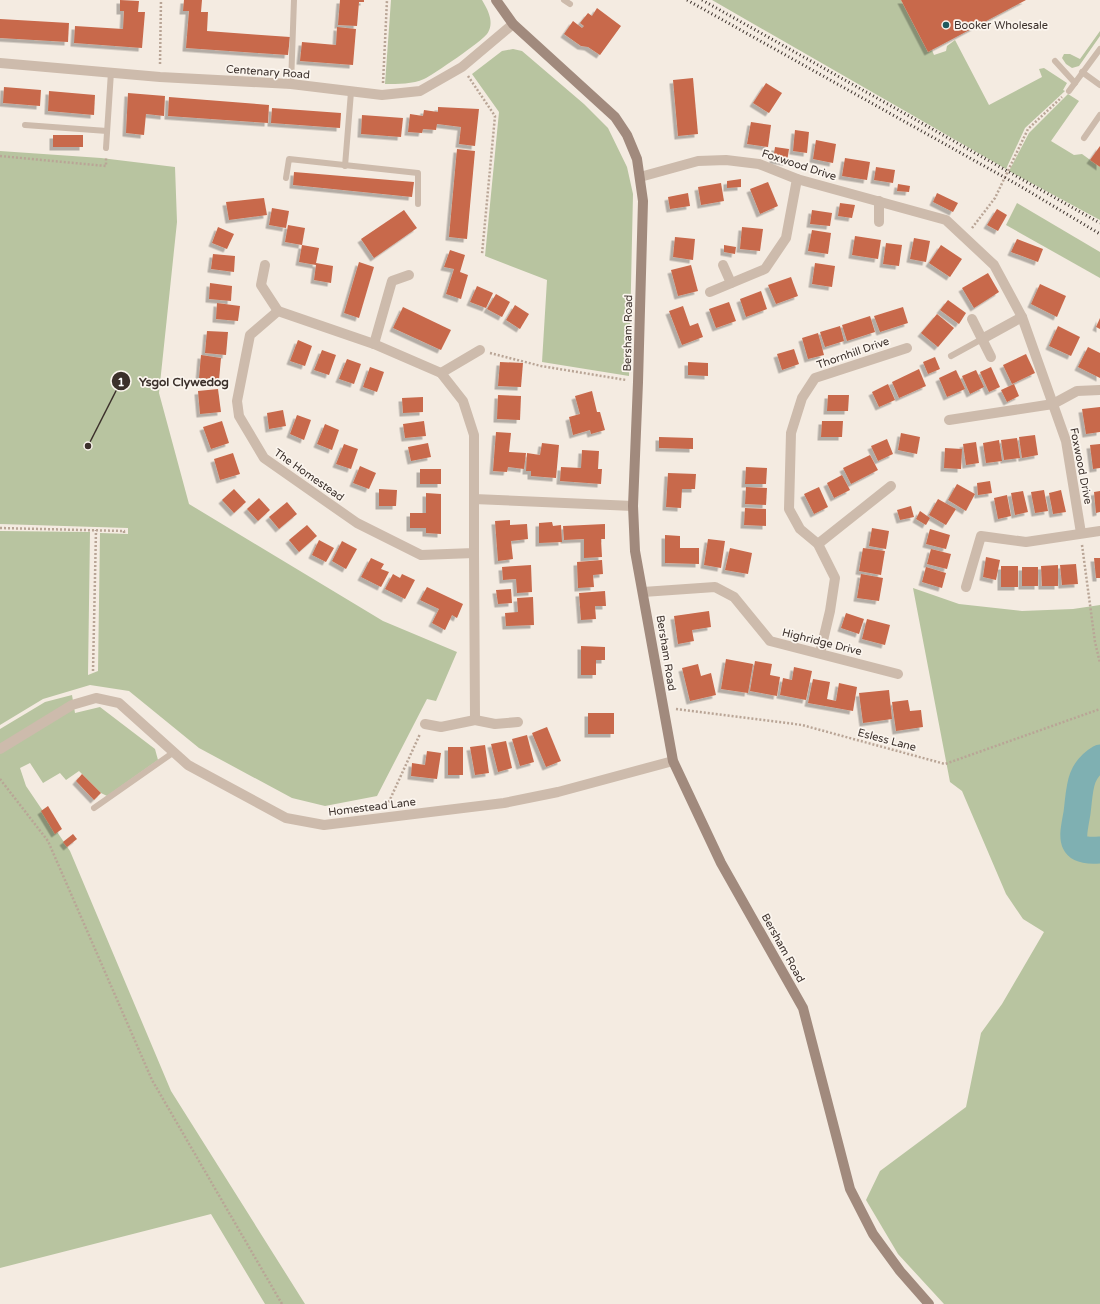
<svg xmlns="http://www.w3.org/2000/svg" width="1100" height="1304" viewBox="0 0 1100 1304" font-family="'Varela Round',sans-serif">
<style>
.green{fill:#b8c4a0}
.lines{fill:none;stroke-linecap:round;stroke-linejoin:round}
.river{stroke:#7fb0b2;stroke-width:27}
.building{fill:#c8694b;filter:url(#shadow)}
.path{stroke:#b9a596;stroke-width:2.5;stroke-dasharray:2 2;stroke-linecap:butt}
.service{stroke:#cdbbac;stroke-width:6}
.minor{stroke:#cdbbac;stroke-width:10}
.secondary{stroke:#a18a7d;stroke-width:10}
.rail{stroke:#3b302b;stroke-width:3;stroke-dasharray:1 3;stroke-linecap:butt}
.poi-dot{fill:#1f5a5e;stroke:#fbf5ee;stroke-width:1.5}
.labels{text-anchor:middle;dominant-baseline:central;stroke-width:3.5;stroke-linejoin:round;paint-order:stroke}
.poi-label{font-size:11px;fill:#3b302b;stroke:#fbf5ee;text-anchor:start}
.street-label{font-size:11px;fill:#3b302b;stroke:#fbf5ee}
.leader{fill:none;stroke:#3b302b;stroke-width:1.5}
.callout-dot{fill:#3b302b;stroke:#fbf5ee;stroke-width:1.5}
.mark-label{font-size:12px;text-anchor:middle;font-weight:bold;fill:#fff}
.callout-label{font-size:12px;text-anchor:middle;font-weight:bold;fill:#3b302b;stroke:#fbf5ee;stroke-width:3.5;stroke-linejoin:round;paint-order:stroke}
</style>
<defs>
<filter id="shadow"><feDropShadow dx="-3.5" dy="3.5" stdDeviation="0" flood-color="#0004"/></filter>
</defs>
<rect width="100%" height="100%" fill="#f4ebe1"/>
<!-- green -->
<g class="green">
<path d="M391,0h91c6,10 13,23 5,34 -5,7 -54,41 -63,45 -11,5 -26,5 -39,5z"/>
<path d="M712,0h189l27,52 4,-2 2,5 12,-4 1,-5 8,-6 34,65 53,-28 -3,-8 5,-1 23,15 -4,7 2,1 -40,37 -19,41z"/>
<path d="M1100,31v5l-21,30 -7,2 -6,-4 -4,-6 2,-4h6l10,5z"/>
<path d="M513,49l9,2 62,53 24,24 19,39 6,27 -4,182 -87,-14 5,-82 -62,-24 14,-144 -27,-38 30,-23z"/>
<path d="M1068,94l11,7 -28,40 23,14 8,-1 18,13v53l-91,-49 20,-38z"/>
<path d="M0,151l101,7 74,9 2,55 -18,171 30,111 194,117 74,31 -21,49 -9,-2 -50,97 -52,10 -33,-8 -93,-50 -70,-57 -39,-6 -47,14 -43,26v-194l90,1 -2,143 10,-4 2,-138 28,1v-6l-128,-4z"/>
<path d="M1017,203l83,49v26l-94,-53z"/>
<path d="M913,588l46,16 63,7 51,-2 27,-4v148l-16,29 -11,13 -3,10 2,19 -3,11 10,4 2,-33 19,-41v83l-13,-1 -4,11 5,3 12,-3v446h-156l-46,-50 -32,-54 14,-29 86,-64 15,-74 21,-29 42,-72 -21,-13 -17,-25 -44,-103 -12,-9z"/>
<path d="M72,695l3,18 25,-6 55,42 3,11 -51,36 -6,-3 -22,-22 -13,9 -6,-7 -17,10 -13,-20 -10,5 6,18 44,65 101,240 134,213h-40l-54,-90 -211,54v-539l45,-27z"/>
</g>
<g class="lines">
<!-- river -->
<path class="river" d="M1100,758c-22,13 -20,33 -23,55 -4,23 -10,40 23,37"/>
</g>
<!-- building -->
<g class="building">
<path d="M120,0l19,1 -1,11h7l-3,36 -68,-5 1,-17 48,3 1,-18h-4z"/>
<path d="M184,0h18l-1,12h7l-1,19 83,6 -2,18 -102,-7 3,-37h-6z"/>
<path d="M340,0h24v2h-5l-2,24 -19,-1z"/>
<path d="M901,0h125l-98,52z"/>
<path d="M597,8l24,18 -21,29 -12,-8 -7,-1 -17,-12 9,-13 9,7 2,-2 -4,-3 8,-10 4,3z"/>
<path d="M0,19l69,4 -1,19 -68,-4z"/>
<path d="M337,27l19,2 -3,36 -53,-4 2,-19 34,3z"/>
<path d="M693,78l5,56 -20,2 -5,-56z"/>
<path d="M766,83l16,10 -13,20 -16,-10z"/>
<path d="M4,87l37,3 -1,16 -37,-3z"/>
<path d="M49,91l46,4 -1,20 -46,-4z"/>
<path d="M128,93l37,3 -1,20 -18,-2 -2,21 -18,-2z"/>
<path d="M169,97l100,8 -1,18 -100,-7z"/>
<path d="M438,107l41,2 -4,37 -16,-2 2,-17 -24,-3 -1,6 -13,-1 -1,4 -14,-1 2,-18 13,2 1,-6 14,2z"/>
<path d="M272,108l69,5 -1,15 -69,-5z"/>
<path d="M362,115l41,3 -2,19 -40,-3z"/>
<path d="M751,122l20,3 -3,22 -21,-3z"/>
<path d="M795,130l14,2 -2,21 -14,-2z"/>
<rect x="53" y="135" width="30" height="12"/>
<path d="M816,140l20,4 -3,19 -20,-4z"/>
<path d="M1100,146v21l-10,-7z"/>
<path d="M775,147l14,2 -2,13 -14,-2z"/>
<path d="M457,149l18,2 -8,88 -18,-2z"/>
<path d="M845,158l25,4 -3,18 -25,-4z"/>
<path d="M876,167l19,3 -2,13 -19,-3z"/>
<path d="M294,172l120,10 -2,15 -119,-12z"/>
<path d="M741,179v8l-14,1v-7z"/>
<path d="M768,182l10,24 -18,8 -10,-25z"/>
<path d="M721,183l3,18 -23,4 -3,-18z"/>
<path d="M898,184l12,2 -1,6 -12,-1z"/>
<path d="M688,193l2,13 -20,3 -2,-12z"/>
<path d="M937,193l21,10 -5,9 -20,-10z"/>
<path d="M264,198l3,17 -38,5 -3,-18z"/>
<path d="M840,203l15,2 -3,13 -14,-2z"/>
<path d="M272,208l17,3 -3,17 -17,-3z"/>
<path d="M997,209l10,6 -9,16 -11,-6z"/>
<path d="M404,210l13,18 -43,30 -13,-19z"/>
<path d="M812,210l20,3 -2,13 -20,-2z"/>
<path d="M288,225l17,3 -3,17 -17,-3z"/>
<path d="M218,227l16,7 -7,15 -15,-6z"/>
<path d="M742,227l21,2 -3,22 -20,-2z"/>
<path d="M812,230l19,3 -3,21 -20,-3z"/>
<path d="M855,236l26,4 -3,19 -26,-4z"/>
<path d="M675,237l20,2 -2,21 -20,-3z"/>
<path d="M914,238l16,3 -4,21 -16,-3z"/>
<path d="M1017,239l26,10 -5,13 -27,-10z"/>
<path d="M886,243l16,2 -3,21 -16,-2z"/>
<path d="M302,245l17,3 -3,15 17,3 -2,17 -17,-3 2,-15 -17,-3z"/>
<path d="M724,245l12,2 -1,7 -11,-2z"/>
<path d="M941,245l21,14 -12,18 -21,-14z"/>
<path d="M450,250l15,5 -5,17 8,3 -7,24 -15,-5 8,-25 -10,-2z"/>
<path d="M213,254l22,2 -1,16 -23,-3z"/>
<path d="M359,262l15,5 -15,51 -15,-5z"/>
<path d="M815,263l20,3 -3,21 -20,-3z"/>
<path d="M691,265l7,26 -20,5 -7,-26z"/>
<path d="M988,273l11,19 -25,16 -12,-20z"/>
<path d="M791,277l7,19 -22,8 -8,-19z"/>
<path d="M210,283l22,3 -1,15 -22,-2z"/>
<path d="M1040,284l26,12 -9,21 -26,-13z"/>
<path d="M477,286l16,7 -7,15 -16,-6z"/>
<path d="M761,291l6,18 -21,8 -6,-18z"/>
<path d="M496,294l14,8 -8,15 -15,-8z"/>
<path d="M948,300l18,13 -7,11 -19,-14z"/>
<path d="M729,302l7,19 -20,7 -7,-19z"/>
<path d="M217,303l23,3 -2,15 -22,-2z"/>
<path d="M515,305l14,9 -9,15 -14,-9z"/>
<path d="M683,306l7,20 8,-3 5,14 -21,8 -13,-34z"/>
<path d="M403,307l48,23 -10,20 -48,-22z"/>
<path d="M903,307l5,16 -28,9 -6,-16z"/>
<path d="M937,314l17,14 -16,19 -17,-14z"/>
<path d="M870,316l5,16 -28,9 -5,-16z"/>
<path d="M1100,318v11l-4,-2z"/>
<path d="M840,326l4,15 -19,6 -5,-15z"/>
<path d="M1058,326l22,11 -9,19 -22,-10z"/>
<path d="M207,331l21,1 -2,23 -21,-2z"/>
<path d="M818,333l6,22 -16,4 -6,-21z"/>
<path d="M298,340l14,6 -7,20 -15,-5z"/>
<path d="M1088,347l12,6v25l-22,-11z"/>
<path d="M794,349l5,15 -17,6 -5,-16z"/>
<path d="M322,350l14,5 -7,20 -15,-5z"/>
<path d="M1026,354l9,19 -23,11 -9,-19z"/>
<path d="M201,355l20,3 -2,22 -20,-2z"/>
<path d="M935,357l5,12 -12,5 -5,-12z"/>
<path d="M347,359l14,5 -7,20 -15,-5z"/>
<path d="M500,362l23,1 -2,24 -23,-1z"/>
<path d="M688,362l20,1v13l-20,-1z"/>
<path d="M370,367l14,5 -7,20 -14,-5z"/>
<path d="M991,367l9,20 -11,5 -9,-20z"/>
<path d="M919,369l7,17 -27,12 -7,-16z"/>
<path d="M956,370l9,19 -18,8 -8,-19z"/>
<path d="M976,370l8,17 -14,7 -8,-18z"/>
<path d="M888,384l7,16 -16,7 -7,-15z"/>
<path d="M1014,384l5,12 -12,6 -6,-12z"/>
<path d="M218,389l3,23 -21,2 -2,-23z"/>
<path d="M592,391l5,21h3l5,18 -14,4 -1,-4 -17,5 -4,-18 11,-3 -5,-18z"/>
<path d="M498,395l23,1 -1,24 -23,-1z"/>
<path d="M828,395h21l-1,16h-21z"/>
<path d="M423,397v15l-20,1 -1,-15z"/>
<path d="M1100,407v25l-14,2 -4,-25z"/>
<path d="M283,410l3,16 -17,3 -2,-16z"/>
<path d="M297,415l14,5 -7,20 -14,-6z"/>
<path d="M222,421l7,22 -18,6 -8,-22z"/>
<path d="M424,421l2,15 -21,2 -2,-14z"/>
<path d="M822,421h21l-1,16h-21z"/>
<path d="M325,424l14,6 -7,20 -15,-6z"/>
<path d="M496,432l15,1 -2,19 17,1 -2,16 -16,-2 -1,5 -14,-1z"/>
<path d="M901,433l19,4 -3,17 -19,-4z"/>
<path d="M1035,435l3,20 -16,3 -3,-21z"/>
<path d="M659,437l34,1v11l-34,-1z"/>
<path d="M1017,438l3,20 -16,2 -3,-20z"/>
<path d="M887,439l6,15 -15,7 -7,-15z"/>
<path d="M999,440l3,21 -16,2 -3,-20z"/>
<path d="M976,442l3,21 -13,2 -3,-21z"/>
<path d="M428,443l3,14 -20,4 -3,-14z"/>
<path d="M542,443l17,2 -3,33 -25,-2v-5h-5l1,-18 13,2z"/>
<path d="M344,444l14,5 -7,20 -15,-5z"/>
<path d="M1100,444v24l-7,1 -3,-24z"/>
<path d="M945,448l17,1 -1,20 -17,-1z"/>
<path d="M582,450l17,1 -1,18h4l-1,15 -41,-3 1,-14 20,1z"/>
<path d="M233,453l7,21 -20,6 -6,-21z"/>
<path d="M870,455l8,15 -27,14 -8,-16z"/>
<path d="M360,466l16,7 -7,16 -16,-6z"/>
<path d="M746,467l21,1 -1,16h-21z"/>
<rect x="420" y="469" width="21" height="15"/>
<path d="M668,473l28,1 -1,15h-13l-1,19 -15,-1z"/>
<path d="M842,475l8,15 -16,8 -7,-15z"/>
<path d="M990,481l2,12 -14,2 -1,-12z"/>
<path d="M957,484l18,10 -9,17 -18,-11z"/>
<path d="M746,487l21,1 -1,17 -21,-1z"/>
<path d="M819,487l9,20 -14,7 -10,-20z"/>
<path d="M234,489l12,13 -12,11 -12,-13z"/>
<path d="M379,489l18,1 -1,16h-17z"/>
<path d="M1044,490l4,21 -13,2 -4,-21z"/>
<path d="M1061,490l5,22 -13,2 -4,-21z"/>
<path d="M1023,491l5,21 -13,3 -4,-22z"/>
<path d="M1100,491v21l-4,1 -2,-21z"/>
<path d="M426,493l15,1v40l-15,-1v-5h-16v-15h16z"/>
<path d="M1007,495l4,21 -13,3 -4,-21z"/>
<path d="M259,498l11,12 -12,11 -11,-12z"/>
<path d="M938,499l18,10 -10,16 -17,-10z"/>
<path d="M287,502l10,12 -18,15 -10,-12z"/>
<path d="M911,506l3,11 -14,3 -3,-10z"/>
<path d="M745,508l21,1v17l-22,-1z"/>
<path d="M920,511l10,7 -4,7 -10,-6z"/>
<path d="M510,520v5l17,-1 1,15 -17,2 2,18 -15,2 -3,-40z"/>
<path d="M552,522l1,4 8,-1 1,17 -23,1v-20z"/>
<path d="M605,524v15h-4l1,18 -18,1v-19l-20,1 -1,-14z"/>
<path d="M307,525l10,11 -18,16 -10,-12z"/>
<path d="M872,528l17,3 -3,18 -17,-3z"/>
<path d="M930,529l20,6 -4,14 -20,-5z"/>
<path d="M665,535l15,1v12h19v16l-34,-1z"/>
<path d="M708,539l17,2 -4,27 -17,-3z"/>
<path d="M319,540l15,8 -8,14 -14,-7z"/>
<path d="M342,541l15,8 -11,20 -14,-8z"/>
<path d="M730,548l22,5 -4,21 -23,-4z"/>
<path d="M863,548l22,3 -4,24 -22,-4z"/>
<path d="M931,549l20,5 -4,15 -20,-5z"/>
<path d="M986,557l14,3 -4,20 -13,-3z"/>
<path d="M371,558l13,6 -3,5 8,3 -8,15 -20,-10z"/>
<path d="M1094,558h6v20h-4z"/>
<path d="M602,560l1,14 -10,1 1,12 -16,1 -1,-26z"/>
<path d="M1076,564l2,20 -16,1 -2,-20z"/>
<path d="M531,565l1,27 -15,1 -1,-14 -13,1 -1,-13z"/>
<path d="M1058,565v21h-16l-1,-20z"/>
<rect x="1001" y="566" width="17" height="21"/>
<path d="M926,567l20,6 -4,15 -20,-6z"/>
<rect x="1022" y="567" width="16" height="19"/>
<path d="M393,574l7,4 2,-4 13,6 -10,19 -20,-10z"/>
<path d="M861,574l22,4 -4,23 -22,-3z"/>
<path d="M427,587l36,17 -6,14 -5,-3 -7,15 -13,-7 7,-14 -19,-9z"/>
<path d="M511,589l1,14 -14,1 -2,-14z"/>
<path d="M605,591l1,15h-11l1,13 -15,1 -2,-27z"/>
<path d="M533,597l1,28 -28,1 -1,-13 13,-1 -1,-14z"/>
<path d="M709,611l2,16 -19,3 2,11 -16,3 -4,-28z"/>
<path d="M846,613l18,6 -5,15 -18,-6z"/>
<path d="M867,619l23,6 -5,20 -23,-6z"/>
<path d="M581,646l24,1v13h-9v15h-15z"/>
<path d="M726,659l27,5 -5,29 -27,-4z"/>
<path d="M755,661l17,3 -2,11 10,2 -3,19 -27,-5z"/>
<path d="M698,664l3,12 10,-3 5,22 -26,6 -8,-33z"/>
<path d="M794,667l18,4 -6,29 -26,-5 3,-17 9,2z"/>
<path d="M813,679l17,3 -3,17 9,2 3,-18 18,4 -4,24 -45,-8z"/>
<path d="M889,690l3,29 -29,4 -4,-30z"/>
<path d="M908,700l2,11 11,-1 2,17 -27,4 -4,-29z"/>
<rect x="588" y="713" width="26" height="21"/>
<path d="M547,727l14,34 -15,6 -14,-34z"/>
<path d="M527,735l7,27 -14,4 -8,-27z"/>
<path d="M506,741l6,27 -14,4 -7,-28z"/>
<path d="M485,745l4,28 -14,2 -5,-28z"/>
<rect x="448" y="747" width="15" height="28"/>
<path d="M427,751l14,2 -4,26 -26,-3 1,-13 13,2z"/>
<path d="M82,774l19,19 -7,7 -18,-19z"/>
<path d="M48,806l14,23 -7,5 -14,-23z"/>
<path d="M73,834l4,5 -10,8 -4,-5z"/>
</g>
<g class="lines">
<!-- path -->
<g class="path">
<path d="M160,64l1,-64"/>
<path d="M468,76l27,40 -13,138"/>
<path d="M383,83l4,-83"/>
<path d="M0,156l106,10v-9"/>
<path d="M972,228l23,-30 33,-69 34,-32"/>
<path d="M490,353l51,13 85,14"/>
<path d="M0,528l124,3v3"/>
<path d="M1082,545l13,97 5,21"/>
<path d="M93,671l3,-141"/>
<path d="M676,709l126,16 143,39 155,-55"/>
<path d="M0,779l48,62 104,239 130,224"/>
<path d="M387,806l33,-72"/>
</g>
<!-- service -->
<g class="service">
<path d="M564,0l6,4"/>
<path d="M1055,61l20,22"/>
<path d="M1082,72l18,13"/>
<path d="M291,84l3,-84"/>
<path d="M1069,91l31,-42"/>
<path d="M25,125l82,6"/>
<path d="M1084,138l16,-23"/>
<path d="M106,148l5,-76"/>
<path d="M345,166l6,-74"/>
<path d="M286,178l3,-19 129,14v31"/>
<path d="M951,356l31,-17"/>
<path d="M94,808l80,-56"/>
</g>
<!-- minor -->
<g class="minor">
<path d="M0,63l160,14 131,7 91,11 38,-4 42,-24 51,-43"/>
<path d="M640,177l58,-16 28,-1 33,4 38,15 149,41 48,45 28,52 44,124 15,92"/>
<path d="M879,222v-21"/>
<path d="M265,265l-4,20 17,26"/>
<path d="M723,265l8,18"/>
<path d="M710,292l55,-23 21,-31 11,-59"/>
<path d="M972,319l19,38"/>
<path d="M982,339l40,-22"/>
<path d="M374,344l18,-63 17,-6"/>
<path d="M441,373l39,-23"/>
<path d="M949,420l104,-16 24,-13 23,-1"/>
<path d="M474,499v-64l-11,-34 -22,-28 -67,-29 -96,-33 -28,24 -13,66 2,15 25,42 93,65 64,32 53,-2v-54l159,7"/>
<path d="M818,544l73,-58"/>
<path d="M474,553l1,167"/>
<path d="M966,587l15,-51 45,6 74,-11"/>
<path d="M643,592l72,-5 19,10 36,44 128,33"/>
<path d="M820,653l10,-42 5,-33 -17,-34 -18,-15 -11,-20 2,-76 11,-35 13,-20 92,-30"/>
<path d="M425,724l16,3 34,-7 20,4 23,-2"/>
<path d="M0,749l72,-44 24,-7 23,5 69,62 98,53 38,7 180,-22 54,-11 115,-31"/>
</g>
<!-- secondary -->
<path class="secondary" d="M496,0l17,24 102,93 12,18 10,24 6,42 -5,181 -5,124 2,45 38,210 48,102 82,145 47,181 23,45 27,37 29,33"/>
<!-- rail -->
<g class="rail">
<path d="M687,0l333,186 80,48"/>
<path d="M702,0l398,223"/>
</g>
</g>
<!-- markers -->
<circle class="poi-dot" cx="946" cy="25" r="4"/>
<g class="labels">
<!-- poi labels -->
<g class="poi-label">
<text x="954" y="25">Booker Wholesale</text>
</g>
<!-- street labels -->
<g class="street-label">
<text transform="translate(268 72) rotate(4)">Centenary Road</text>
<text transform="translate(799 165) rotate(18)">Foxwood Drive</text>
<text transform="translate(628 333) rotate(-89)">Bersham Road</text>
<text transform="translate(853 353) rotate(-19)">Thornhill Drive</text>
<text transform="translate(1081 466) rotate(79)">Foxwood Drive</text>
<text transform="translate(309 475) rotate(35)">The Homestead</text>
<text transform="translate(822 642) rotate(14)">Highridge Drive</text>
<text transform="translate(666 653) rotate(81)">Bersham Road</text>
<text transform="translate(887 740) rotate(15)">Esless Lane</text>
<text transform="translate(372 807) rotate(-7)">Homestead Lane</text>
<text transform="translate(783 948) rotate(61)">Bersham Road</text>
</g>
</g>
<!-- callouts -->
<path class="leader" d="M88 446L121 381"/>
<g class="callout-dot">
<circle cx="88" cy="446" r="4"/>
<circle cx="121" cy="381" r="10"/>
</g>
<g class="mark-label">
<text x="121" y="386">1</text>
</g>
<g class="callout-label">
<text x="184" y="386">Ysgol Clywedog</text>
</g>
</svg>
